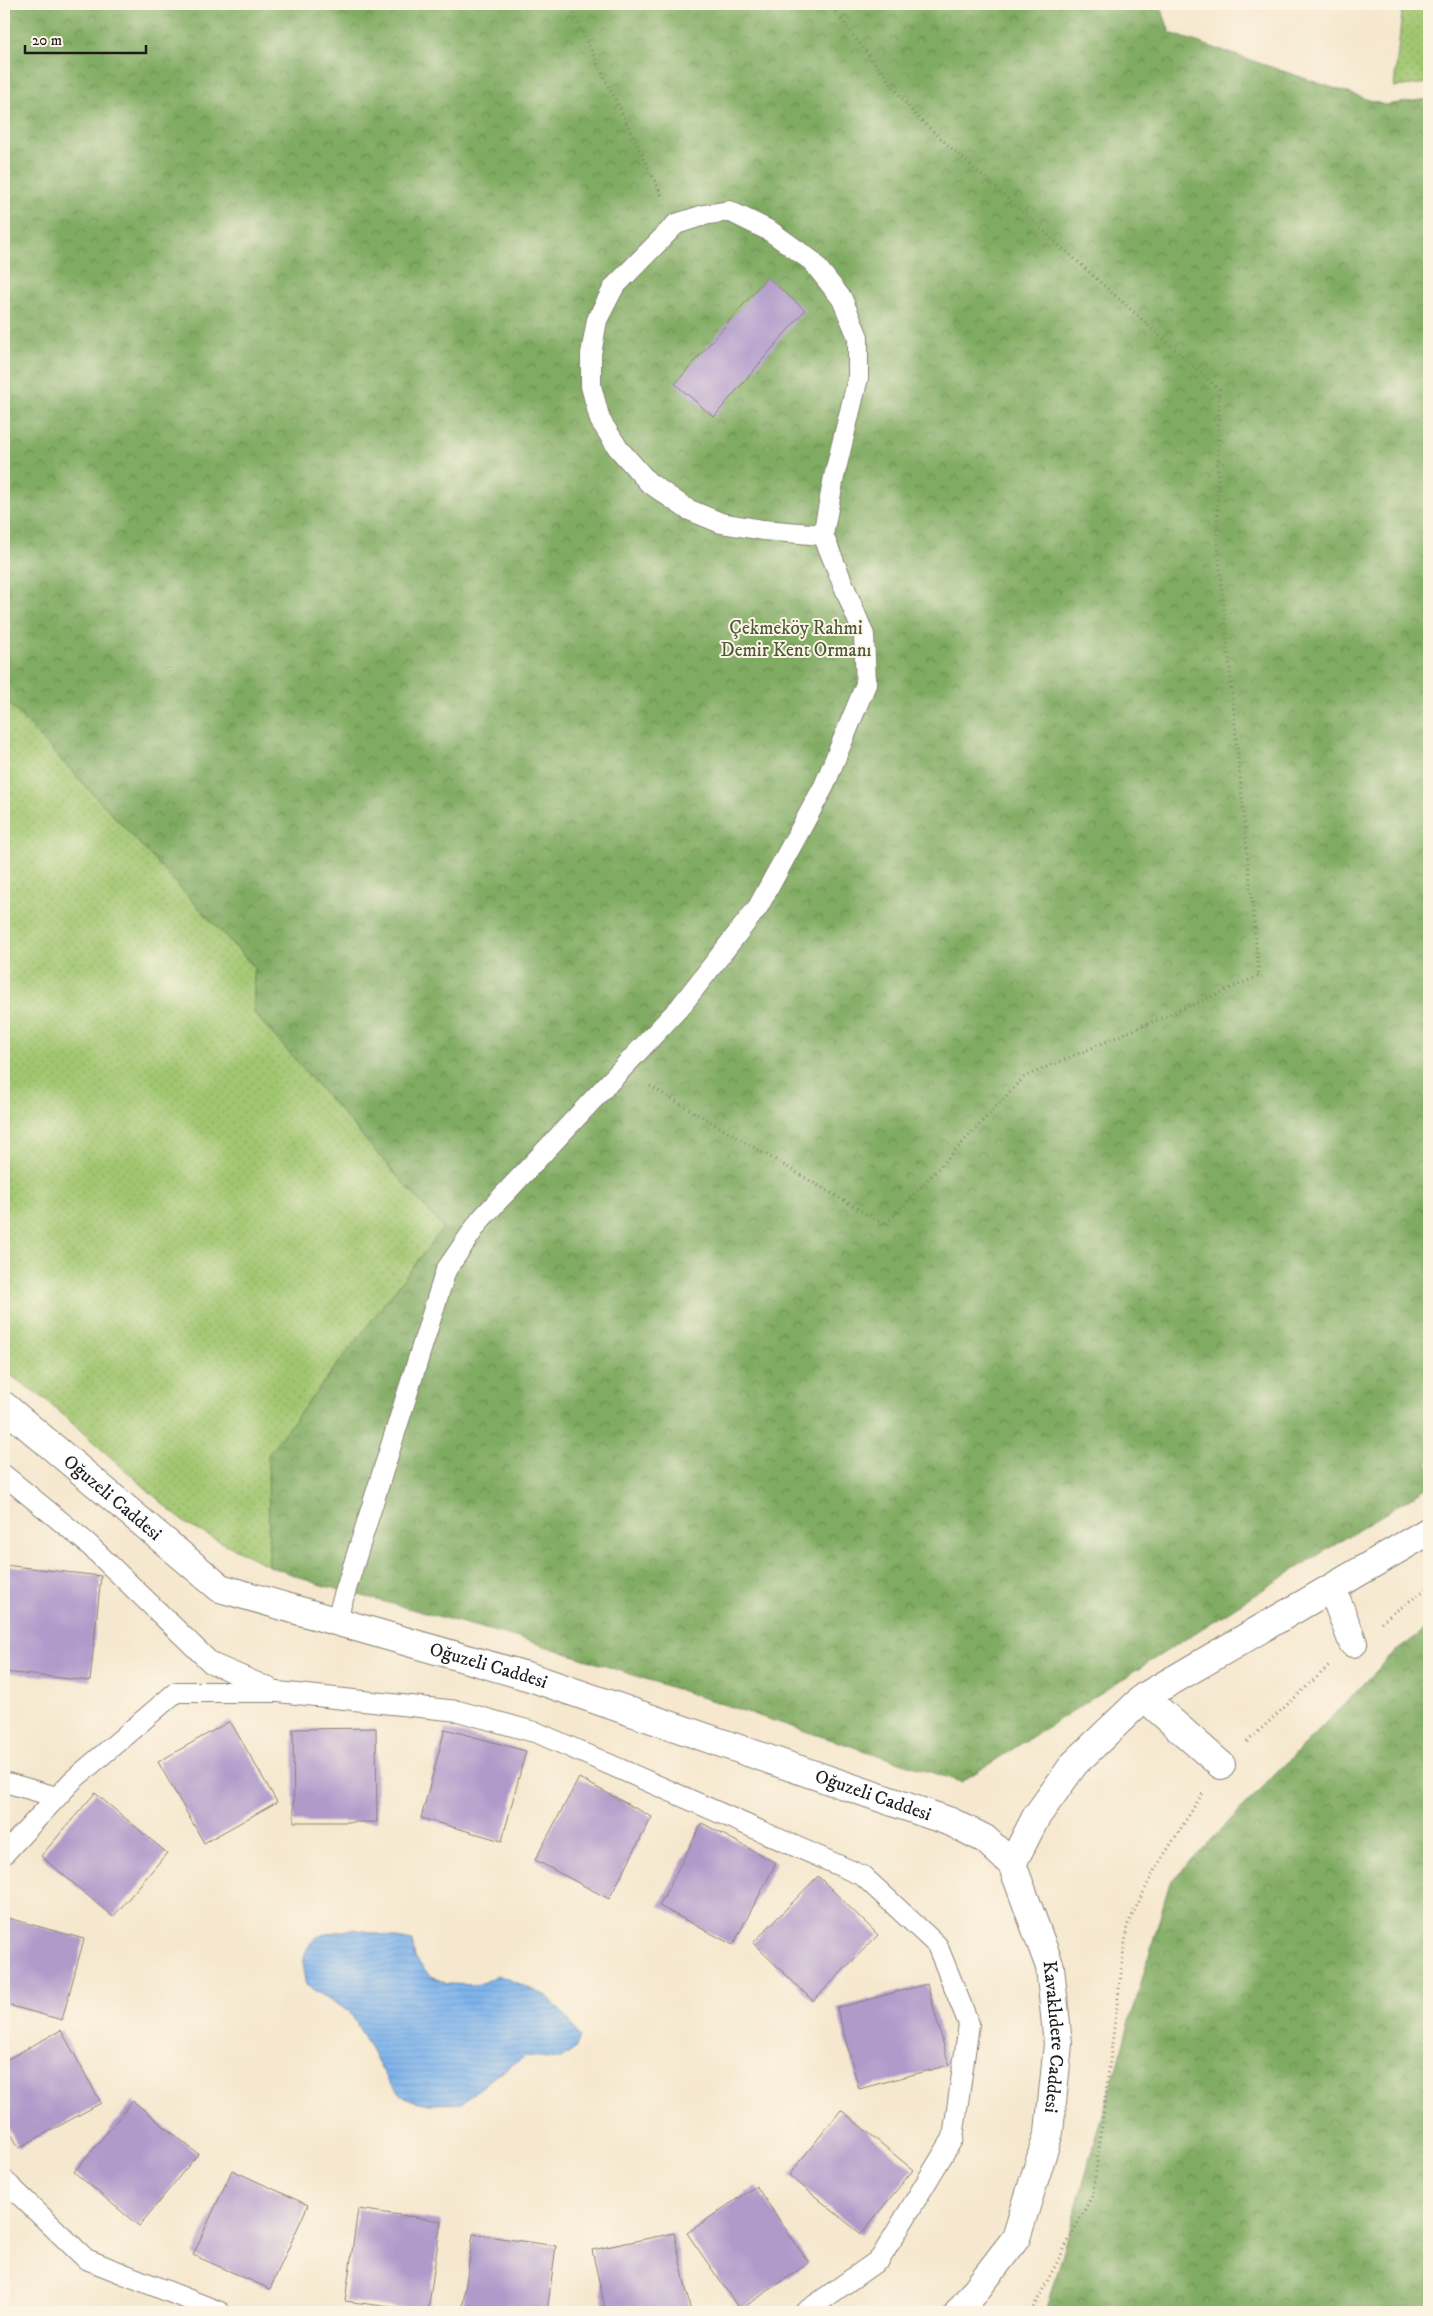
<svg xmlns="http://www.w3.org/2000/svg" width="1433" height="2316" viewBox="0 0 1433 2316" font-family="'IM FELL DW Pica',serif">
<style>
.grass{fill:url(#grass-dots);stroke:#5e7146}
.forest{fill:url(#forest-crowns);stroke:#4e643f}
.water{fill:url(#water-rules);stroke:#4d6884}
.building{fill:#af9aca}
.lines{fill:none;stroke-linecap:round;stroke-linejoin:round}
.service-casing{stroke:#898276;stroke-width:22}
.minor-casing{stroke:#898276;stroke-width:30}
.path{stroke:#898276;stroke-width:3;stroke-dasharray:1 4;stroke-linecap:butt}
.service{stroke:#fff;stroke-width:20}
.minor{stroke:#fff;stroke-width:28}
.labels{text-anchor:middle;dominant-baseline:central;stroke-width:4;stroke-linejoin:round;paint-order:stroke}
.park-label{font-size:19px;fill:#4b5839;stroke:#fcf5e5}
.street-label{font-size:19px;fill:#1c1c1c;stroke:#fcf5e5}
</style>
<defs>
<pattern id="grass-dots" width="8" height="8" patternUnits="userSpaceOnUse" patternTransform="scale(1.25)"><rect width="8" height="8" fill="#a1c670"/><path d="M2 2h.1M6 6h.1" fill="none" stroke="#8aaa60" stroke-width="1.8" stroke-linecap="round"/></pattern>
<pattern id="forest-crowns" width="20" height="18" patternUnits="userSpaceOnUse" patternTransform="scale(1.25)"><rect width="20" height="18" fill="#80ab62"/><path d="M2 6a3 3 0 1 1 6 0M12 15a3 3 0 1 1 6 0" fill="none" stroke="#688a50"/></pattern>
<pattern id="water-rules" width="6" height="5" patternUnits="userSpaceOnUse" patternTransform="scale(1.25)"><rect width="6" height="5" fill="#7eb3ec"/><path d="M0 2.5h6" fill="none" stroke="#6c99ca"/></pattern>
</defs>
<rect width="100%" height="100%" fill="#fcf5e5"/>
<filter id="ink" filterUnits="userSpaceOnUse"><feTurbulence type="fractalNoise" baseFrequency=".02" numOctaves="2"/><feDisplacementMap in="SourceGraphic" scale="10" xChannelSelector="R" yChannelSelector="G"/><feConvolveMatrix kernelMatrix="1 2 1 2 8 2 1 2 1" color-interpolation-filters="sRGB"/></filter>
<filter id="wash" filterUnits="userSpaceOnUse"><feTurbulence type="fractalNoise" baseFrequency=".0096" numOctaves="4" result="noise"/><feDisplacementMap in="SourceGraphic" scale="20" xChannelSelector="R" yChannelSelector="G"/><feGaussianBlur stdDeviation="1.12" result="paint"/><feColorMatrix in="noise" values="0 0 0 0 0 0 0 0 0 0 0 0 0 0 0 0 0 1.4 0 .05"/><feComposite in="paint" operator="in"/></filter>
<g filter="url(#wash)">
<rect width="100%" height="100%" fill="#f6e8cf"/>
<!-- grass -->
<g class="grass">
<path d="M1403,4h26v79l-35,4z"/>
<path d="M4,698l250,269v46l189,215 -174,226v112l-83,-42 -141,-125 -41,-28z"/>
</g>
<!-- forest -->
<g class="forest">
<path d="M4,4h1156l10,29 214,72 45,-6v1387l-151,94 -317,202 -435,-142 -208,-56 -49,-18 -1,-112 175,-226 -189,-215v-46l-250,-269z"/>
<path d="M1429,1627v685h-383l124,-430 225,-230z"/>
</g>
<!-- water -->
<path class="water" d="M354,1929l58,12 3,17 14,17 18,9 31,1 20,-10 49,21 20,22 13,19 -5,12 -14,10 -35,-3 -30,19 -34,28 -32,1 -24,-5 -18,-19 -38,-68 -44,-27c-4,-16 -5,-35 10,-47 6,-5 29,-7 38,-9z"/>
<g id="blocks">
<!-- building -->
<g class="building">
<path d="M767,277l38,33 -91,107 -39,-33z"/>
<path d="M4,1565l97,11 -11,105 -86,-9z"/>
<path d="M230,1721l47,81 -73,41 -46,-81z"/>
<path d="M376,1728l1,94h-83l-1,-93z"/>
<path d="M445,1729l81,22 -24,90 -81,-23z"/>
<path d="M579,1778l73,39 -43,82 -74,-39z"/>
<path d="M95,1793l72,60 -54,64 -72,-61z"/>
<path d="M702,1823l74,40 -43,82 -74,-39z"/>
<path d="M818,1876l60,59 -65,66 -60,-58z"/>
<path d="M4,1917l80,22 -22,81 -58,-16z"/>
<path d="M927,1984l22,81 -90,24 -22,-81z"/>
<path d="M61,2030l40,73 -82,45 -15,-28v-59z"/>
<path d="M133,2101l65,53 -59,72 -65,-54z"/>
<path d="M841,2110l72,60 -52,64 -72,-59z"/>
<path d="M232,2170l76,35 -38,84 -77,-34z"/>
<path d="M756,2186l53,77 -69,47 -53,-77z"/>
<path d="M358,2209l83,12 -13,91 -83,-11z"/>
<path d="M674,2233l17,79h-85l-14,-62z"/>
<path d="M473,2234l83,12 -9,66h-85z"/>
</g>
</g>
</g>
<g filter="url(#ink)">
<use href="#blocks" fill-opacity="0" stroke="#898276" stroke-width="1"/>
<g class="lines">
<!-- service casing -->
<g class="service-casing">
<g id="service">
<path d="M4,1475l82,67 125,121 58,25"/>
<path d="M336,1621l110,-351 35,-51 199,-212 78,-100 66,-121 42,-102 -2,-49 -41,-100 11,-58 24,-99v-41l-16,-38 -30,-38 -42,-30 -41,-20 -25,4 -28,9 -62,63 -17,33 -6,34v32l9,34 18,28 30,34 39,27 34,14 42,7 60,5"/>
<path d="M4,1782l53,15"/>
<path d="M4,1854l69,-74 103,-88h102l180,19 80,22 325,143 74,69 32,79 -16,114 -73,121 -75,53"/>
<path d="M4,2180l82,79 134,53"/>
</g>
</g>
<!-- minor casing -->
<g class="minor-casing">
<g id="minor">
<path id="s1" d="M4,1406l216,182 310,89 421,145 34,17 27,25 38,103 8,77 -9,88 -33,106 -57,74"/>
<path d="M1332,1588l21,55"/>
<path d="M1144,1697l77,68"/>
<path d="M1012,1864l24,-47 38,-53 70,-67 285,-166"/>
</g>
</g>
<!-- path -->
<g class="path">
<path d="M575,4l-1,11 88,181"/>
<path d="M650,1086l235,139 139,-148 235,-101 -42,-440 2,-147 -303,-273 -87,-112"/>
<path d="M1381,1622l48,-35"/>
<path d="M1247,1742l82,-76"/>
<path d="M1031,2312l62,-118 34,-268 27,-55 49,-78"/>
</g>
<!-- service -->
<use href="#service" class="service"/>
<!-- minor -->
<use href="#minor" class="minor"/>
</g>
</g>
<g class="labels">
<!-- park labels -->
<g class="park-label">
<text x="796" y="628">Çekmeköy Rahmi<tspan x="796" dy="22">Demir Kent Ormanı</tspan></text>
</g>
<!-- street labels -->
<g class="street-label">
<text stroke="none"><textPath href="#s1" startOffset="142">Oğuzeli Caddesi</textPath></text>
<text stroke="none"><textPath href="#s1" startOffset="562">Oğuzeli Caddesi</textPath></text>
<text stroke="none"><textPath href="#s1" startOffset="968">Oğuzeli Caddesi</textPath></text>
<text stroke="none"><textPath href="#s1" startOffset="1305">Kavaklıdere Caddesi</textPath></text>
</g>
</g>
<!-- margin -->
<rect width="1433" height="2316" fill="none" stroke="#fcf5e5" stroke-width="20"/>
<!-- scale -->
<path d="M25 45v8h121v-8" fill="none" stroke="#1c1c1c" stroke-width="2.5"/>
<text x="32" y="45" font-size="15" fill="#1c1c1c" stroke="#fcf5e5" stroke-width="4" paint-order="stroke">20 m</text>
</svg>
